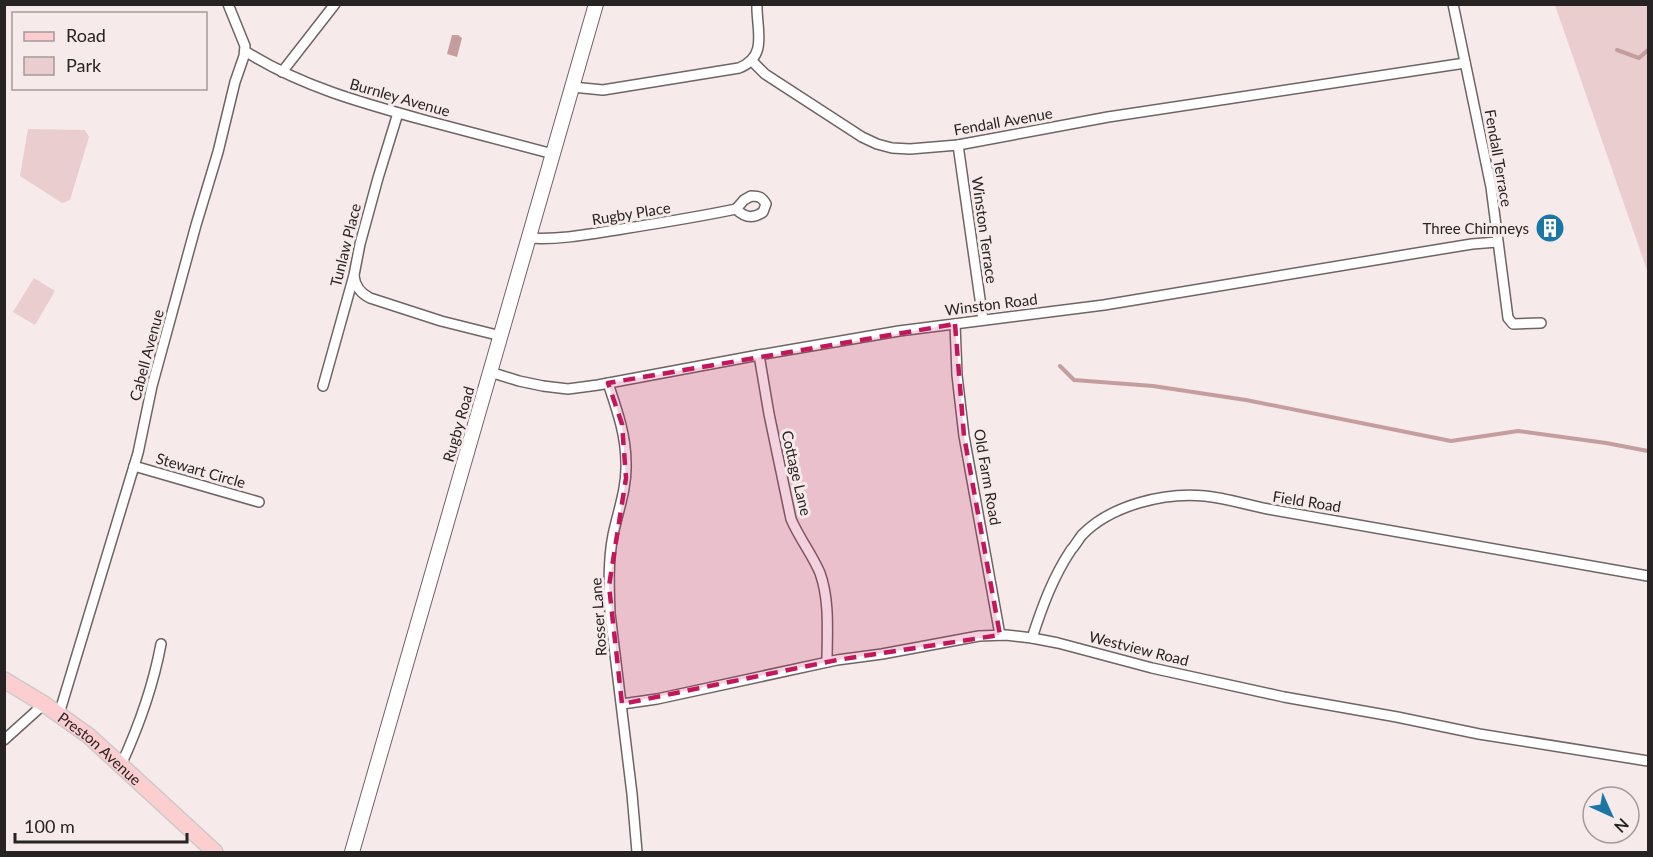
<svg xmlns="http://www.w3.org/2000/svg" width="1653" height="857" viewBox="0 0 1653 857" font-family="Lato,sans-serif">
<style>
.green{fill:#eacdce}
.water{fill:#c69d9e}
.lines{fill:none;stroke-linecap:round;stroke-linejoin:round}
.stream{stroke:#c69d9e;stroke-width:4}
.street-casing{stroke:#6f6464;stroke-width:12}
.secondary-casing{stroke:#6f6464;stroke-width:16}
.primary-casing{stroke:#cbcaca;stroke-width:18}
.street{stroke:#fff;stroke-width:9}
.secondary{stroke:#fff;stroke-width:14}
.primary{stroke:#fdced0;stroke-width:15}
.marked{fill:#c2185b;fill-opacity:0.2;stroke:#c2185b;stroke-width:4.5;stroke-dasharray:12 8;stroke-linejoin:round}
.labels{text-anchor:middle;dominant-baseline:central;stroke-width:6;stroke-linejoin:round;paint-order:stroke}
.street-label{font-size:15px;fill:#282323;stroke:#f6eaea}
.poi-label{font-size:15px;fill:#282323;stroke:#f6eaea;text-anchor:end}
</style>
<rect width="100%" height="100%" fill="#f6eaea"/>
<!-- green -->
<g class="green">
<path d="M1555,5h93v268z"/>
<path d="M28,129l57,1 4,7 -19,63 -8,3 -42,-27z"/>
<path d="M34,278l21,13 -20,34 -22,-13z"/>
</g>
<!-- water -->
<path class="water" d="M452,35h6l4,3 -5,19 -10,-3z"/>
<g class="lines">
<!-- stream -->
<g class="stream">
<path d="M1617,50l22,8 9,-8"/>
<path d="M1060,366l14,14 79,6 93,14 205,41 67,-10 88,12 42,8"/>
</g>
<!-- street casing -->
<g class="street-casing">
<g id="street">
<path d="M1453,4l38,183 17,131 5,6 28,-1"/>
<path d="M245,51c55,35 117,52 179,69 43,11 86,23 129,34"/>
<path d="M752,61l13,13 97,63 15,7 15,4 18,1 48,-4 150,-28 357,-54"/>
<path d="M282,72l53,-68"/>
<path d="M572,87l31,3 136,-22c30,-12 17,-39 18,-64"/>
<path d="M958,145l25,175"/>
<path d="M751,196c8,0 11,1 15,8l-3,8c-10,7 -18,6 -27,-3l8,-9z"/>
<path d="M529,238c32,2 61,-4 93,-9 38,-6 76,-12 114,-20"/>
<path d="M354,276c1,10 6,17 16,22l71,23 60,15"/>
<path d="M955,324l2,51 7,61 36,199"/>
<path d="M759,355l10,59 22,105c8,19 21,35 29,54 10,28 7,60 7,89"/>
<path d="M490,372l29,9 24,5 25,3 30,-4 161,-30 140,-24 205,-26 301,-50 67,-11 25,-2"/>
<path d="M608,383c9,27 18,52 18,80 1,25 -8,48 -13,72 -5,26 -4,52 -3,78l22,181 5,58"/>
<path d="M323,386l31,-111 6,-31 18,-66 20,-65"/>
<path d="M134,466l125,36"/>
<path d="M1032,638c10,-31 21,-61 39,-88 4,-4 7,-10 11,-15 29,-30 83,-43 123,-39 21,2 42,9 63,13l380,67"/>
<path d="M622,704l35,-5 180,-39 45,-6 97,-18 27,-1 26,3 26,5 94,25 132,29 113,20 82,17 169,27"/>
<path d="M59,714l79,-261 14,-67 44,-161 22,-73 17,-70 9,-26 1,-10 -17,-42"/>
<path d="M4,740l40,-36"/>
<path d="M121,765c18,-39 32,-78 40,-121"/>
</g>
</g>
<!-- secondary casing -->
<g class="secondary-casing">
<path id="secondary" d="M352,852l244,-848"/>
</g>
<!-- primary casing -->
<g class="primary-casing">
<g id="primary">
<path id="s1" d="M4,680l40,24 45,32 126,116"/>
</g>
</g>
<!-- street -->
<use href="#street" class="street"/>
<!-- secondary -->
<use href="#secondary" class="secondary"/>
<!-- primary -->
<use href="#primary" class="primary"/>
</g>
<!-- marked area -->
<path class="marked" d="M955,324l9,112 36,199 -163,25 -215,44 -13,-118 17,-108 -4,-54 -14,-41z"/>
<!-- icons -->
<defs>
<g id="building-disc" transform="scale(1.5)"><circle r="9.5" fill="#1a76a4" stroke="#f6eaea"/><path d="M-4-6H4V6H1V3H-1V6H-4ZM-2.5-4.3h1.7v1.8h-1.7ZM.8-4.3h1.7v1.8H.8ZM-2.5-1h1.7V.8h-1.7ZM.8-1h1.7V.8H.8Z" fill="#fff"/></g>
</defs>
<g fill-rule="evenodd">
<use href="#building-disc" x="1550" y="228"/>
</g>
<g class="labels">
<!-- street labels -->
<g class="street-label">
<text transform="translate(400 97) rotate(16)">Burnley Avenue</text>
<text transform="translate(1003 121) rotate(-10)">Fendall Avenue</text>
<text transform="translate(1499 158) rotate(80)">Fendall Terrace</text>
<text transform="translate(631 213) rotate(-9)">Rugby Place</text>
<text transform="translate(985 230) rotate(82)">Winston Terrace</text>
<text transform="translate(345 245) rotate(-76)">Tunlaw Place</text>
<text transform="translate(991 304) rotate(-7)">Winston Road</text>
<text transform="translate(146 355) rotate(-75)">Cabell Avenue</text>
<text transform="translate(458 424) rotate(-74)">Rugby Road</text>
<text transform="translate(201 470) rotate(16)">Stewart Circle</text>
<text transform="translate(797 473) rotate(77)">Cottage Lane</text>
<text transform="translate(988 477) rotate(80)">Old Farm Road</text>
<text transform="translate(1307 501) rotate(9)">Field Road</text>
<text transform="translate(598 617) rotate(-94)">Rosser Lane</text>
<text transform="translate(1139 648) rotate(14)">Westview Road</text>
<text stroke="none"><textPath href="#s1" startOffset="118">Preston Avenue</textPath></text>
</g>
<!-- poi labels -->
<g class="poi-label">
<text x="1529" y="228">Three Chimneys</text>
</g>
</g>
<!-- border -->
<rect width="1653" height="857" fill="none" stroke="#282323" stroke-width="12"/>
<!-- legend -->
<rect x="12" y="12" width="195" height="78" fill="#f6eaea" stroke="#a49a9a" stroke-width="1.5"/>
<rect x="24" y="32" width="30" height="9" fill="#fdced0" stroke="#a49a9a" stroke-width="1.5"/>
<text x="66" y="42" font-size="18" fill="#282323">Road</text>
<rect x="24" y="57" width="30" height="18" fill="#eacdce" stroke="#a49a9a" stroke-width="1.5"/>
<text x="66" y="72" font-size="18" fill="#282323">Park</text>
<!-- north arrow -->
<g transform="translate(1611 815) rotate(135)"><circle r="28" fill="#f6eaea" stroke="#a49a9a" stroke-width="1.5"/>
<path d="M0-4.5L10 22L0 15L-10 22Z" fill="#1a76a4"/>
<text y="-9" font-size="16" font-weight="bold" text-anchor="middle" fill="#282323">N</text>
</g>
<!-- scale -->
<path d="M15 833v9h172v-9" fill="none" stroke="#282323" stroke-width="3"/>
<text x="24" y="833" font-size="18" fill="#282323" stroke="#f6eaea" stroke-width="4.5" paint-order="stroke">100 m</text>
</svg>
